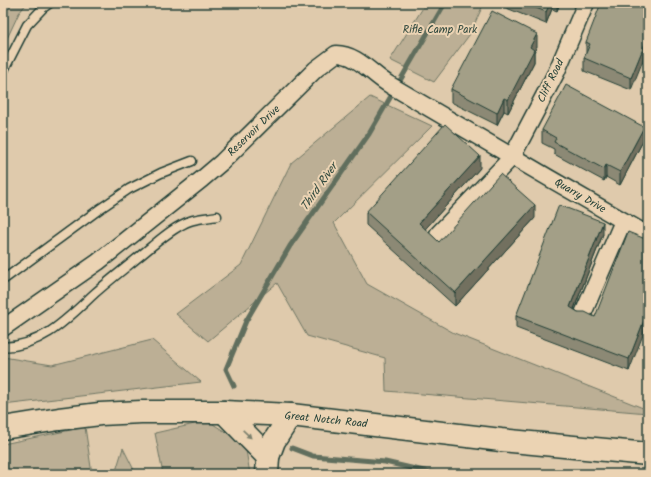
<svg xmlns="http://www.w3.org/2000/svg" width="651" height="477" viewBox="0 0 651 477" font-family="Kalam,sans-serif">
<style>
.green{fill:#bcaf95;stroke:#6e7664}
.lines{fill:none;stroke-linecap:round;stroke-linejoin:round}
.stream{stroke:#616e5d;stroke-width:5}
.lane-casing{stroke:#1f3d34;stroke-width:11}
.street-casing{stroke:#1f3d34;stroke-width:19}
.secondary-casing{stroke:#1f3d34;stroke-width:25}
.highway-casing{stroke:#1f3d34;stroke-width:25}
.lane{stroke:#ebd3b3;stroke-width:8}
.street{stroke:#ebd3b3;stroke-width:16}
.secondary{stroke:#ebd3b3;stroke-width:22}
.highway{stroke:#ebd3b3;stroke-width:22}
.wall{fill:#8c8974;stroke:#1f3d34}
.shaded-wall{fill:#726f5e;stroke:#1f3d34}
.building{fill:#a39f87;stroke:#1f3d34}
.oneway{fill:#7b806d}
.labels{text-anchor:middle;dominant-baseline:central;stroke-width:4;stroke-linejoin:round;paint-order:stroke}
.park-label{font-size:11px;fill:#2f483e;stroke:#ebd3b3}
.street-label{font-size:11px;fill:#1f3d34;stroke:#ebd3b3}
.water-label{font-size:12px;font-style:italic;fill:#30493e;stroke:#ebd3b3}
</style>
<rect width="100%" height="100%" fill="#dfcaac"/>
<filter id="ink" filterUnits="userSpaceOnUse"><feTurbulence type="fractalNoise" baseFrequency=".025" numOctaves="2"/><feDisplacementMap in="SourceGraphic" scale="8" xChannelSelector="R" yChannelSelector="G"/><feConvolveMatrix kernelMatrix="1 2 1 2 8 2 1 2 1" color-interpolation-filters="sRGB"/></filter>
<g filter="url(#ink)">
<!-- green -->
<g class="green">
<path d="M3,3h24l-8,10 -16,34z"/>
<path d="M426,3h58l-14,31 -36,48 -44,-22z"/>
<path d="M370,97l62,29 -98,97 33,61 87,49 194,77v3l-262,-22 -1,-33 -78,-22 -30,-53 -69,58 -32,-27 65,-49 50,-102z"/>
<path d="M152,340l49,42 -198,23v-48l49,8z"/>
<path d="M208,421l37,23 5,30h-87l-8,-41z"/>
<path d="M85,427l7,47h-89v-30z"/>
<path d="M123,448l13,26h-21z"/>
</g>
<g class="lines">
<!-- stream -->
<g class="stream">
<path d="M234,386l-8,-17 20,-48 44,-75 79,-112 76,-131"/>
<path d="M292,448l21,8 72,6 52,12"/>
</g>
<!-- lane casing -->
<g class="lane-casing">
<g id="lane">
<path d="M3,72l24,-47 16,-17 7,-5"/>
<path d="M3,280l98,-72 28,-19 32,-16 31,-12"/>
<path d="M3,347c40,-1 65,-29 92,-54 18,-16 38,-31 57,-47 11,-9 24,-20 38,-25 8,-3 18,-3 27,-5"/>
</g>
</g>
<!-- street casing -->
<g class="street-casing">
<g id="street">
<path d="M438,234l74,-77 44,-84 30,-70"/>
<path d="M582,316l41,-95"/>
<path d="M3,328l95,-66 104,-83 20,-17 94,-93 20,-15c22,0 36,21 54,31 83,49 167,98 251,146l7,1"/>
</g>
</g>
<!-- secondary casing -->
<g class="secondary-casing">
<path id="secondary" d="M3,428l56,-9 41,-5 41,-2h83l67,3 210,25 147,14"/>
</g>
<!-- highway casing -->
<g class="highway-casing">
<g id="highway">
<path d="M224,412l44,45"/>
<path d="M267,474l1,-17 6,-16 17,-26"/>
</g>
</g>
<!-- lane -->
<use href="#lane" class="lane"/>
<!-- street -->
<use href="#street" class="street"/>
<!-- secondary -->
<use href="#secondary" class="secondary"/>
<!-- highway -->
<use href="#highway" class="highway"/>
</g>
<!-- wall -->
<g class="wall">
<path d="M499,3h61l-3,8 -5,-2 -6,15 -47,-19z"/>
<path d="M648,3l-17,87 -47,-19v-13l2,-4v-12z"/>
<path d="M537,46l-3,6v10l-26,51 -4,-2 -7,14 -46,-23v-13z"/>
<path d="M542,130l102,9 -24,46 -14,-8 -2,4 -50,-27v-5l-12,-6z"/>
<path d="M480,168l-55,61 14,13 96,-24 -80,88 -89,-81v-13z"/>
<path d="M603,234l-29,75 4,3 17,5 53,-77 -19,131 -113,-43v-12z"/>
</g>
<!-- shaded-wall -->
<g class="shaded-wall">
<path d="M550,3h2v6l-6,15v-12z"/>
<path d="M557,3h3l-3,8z"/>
<path d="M537,34v12l-3,6v10l-26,51v-13l22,-53z"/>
<path d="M648,36v12l-17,42v-12z"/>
<path d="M504,98v13l-7,14v-12z"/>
<path d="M644,127v12l-24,46v-13z"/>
<path d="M480,156v12l-61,68v-13z"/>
<path d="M606,165v12l-2,4v-12z"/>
<path d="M535,205v13l-80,88v-13z"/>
<path d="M603,222v12l-33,85v-12z"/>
<path d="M648,310v12l-19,49v-12z"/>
</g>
<!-- building -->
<g class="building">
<path d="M524,3h26l-4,9z"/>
<path d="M601,3h47v33l-17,42 -47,-20 6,-14 -4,-2z"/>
<path d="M492,11l45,23 -7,13 4,3 -26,50 -4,-2 -7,15 -46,-24z"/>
<path d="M566,85l78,42 -24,45 -14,-7 -2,4 -50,-27 2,-4 -14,-8z"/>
<path d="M445,124l35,32 -61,67 20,19 61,-68 35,31 -80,88 -89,-81z"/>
<path d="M559,205l44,17 -33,85 8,5h7l10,5 33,-85 20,8v70l-19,49 -113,-43z"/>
<path d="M374,473l14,1h-14z"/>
</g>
<!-- one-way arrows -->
<defs><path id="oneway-solid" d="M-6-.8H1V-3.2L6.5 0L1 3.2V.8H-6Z"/></defs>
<use class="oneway" href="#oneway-solid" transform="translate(247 434) rotate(44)"/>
</g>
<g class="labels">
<!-- park labels -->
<g class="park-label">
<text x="440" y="30">Rifle Camp Park</text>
</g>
<!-- street labels -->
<g class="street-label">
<text transform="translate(551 81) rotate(-64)">Cliff Road</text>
<text transform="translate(254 131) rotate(-44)">Reservoir Drive</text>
<text transform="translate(580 196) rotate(30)">Quarry Drive</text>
<text transform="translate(326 420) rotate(6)">Great Notch Road</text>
</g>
<!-- water labels -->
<g class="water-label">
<text transform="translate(319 187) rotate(-55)">Third River</text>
</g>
</g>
<!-- margin -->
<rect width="651" height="477" fill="none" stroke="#ebd3b3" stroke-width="16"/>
<rect x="8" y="8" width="635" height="461" fill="none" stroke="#1f3d34" stroke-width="1.5" filter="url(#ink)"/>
</svg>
